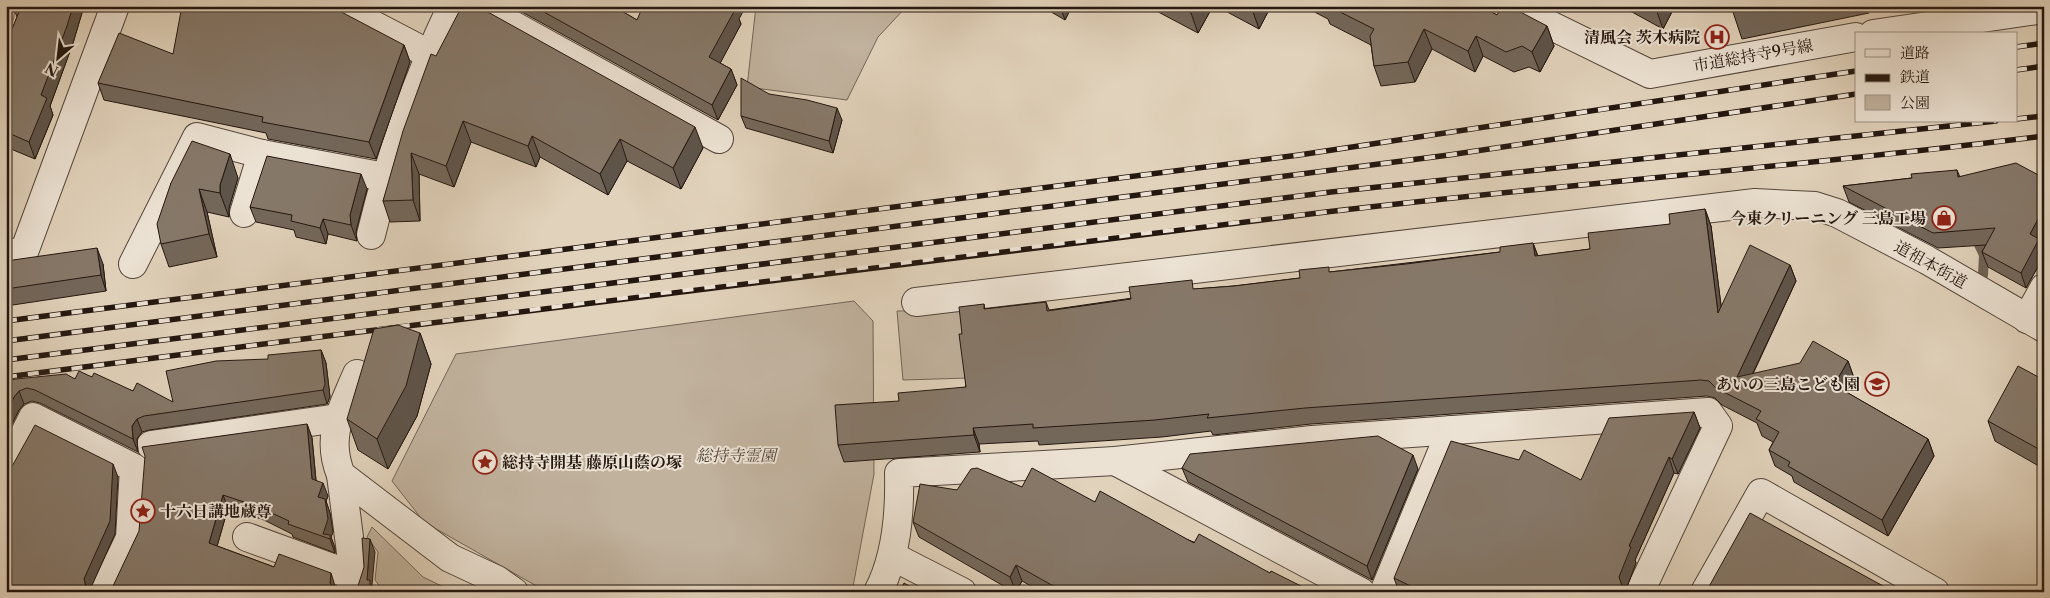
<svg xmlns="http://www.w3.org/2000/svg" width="2050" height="598" viewBox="0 0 2050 598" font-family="'Libre Caslon Text','Noto Serif JP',serif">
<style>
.green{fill:#c1b29e;stroke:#726457}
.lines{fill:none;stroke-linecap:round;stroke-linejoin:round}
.stream{stroke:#6f6154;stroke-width:10}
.minor-casing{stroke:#53463b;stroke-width:30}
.minor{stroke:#ece2d3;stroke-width:28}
.rail-casing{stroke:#241710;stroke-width:5.5}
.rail{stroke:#ece2d3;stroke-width:4;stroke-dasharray:11;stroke-linecap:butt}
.wall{fill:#73675a;stroke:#241710}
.shaded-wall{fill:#5e544a;stroke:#241710}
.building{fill:#867869;stroke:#241710}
.labels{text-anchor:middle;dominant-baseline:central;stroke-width:4;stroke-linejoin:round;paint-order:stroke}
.poi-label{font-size:16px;font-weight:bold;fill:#241710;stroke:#ece2d3;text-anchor:end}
.street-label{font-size:16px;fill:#241710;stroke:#ece2d3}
.park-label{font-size:16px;font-style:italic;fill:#53463b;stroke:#ece2d3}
</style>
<rect width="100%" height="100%" fill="#e1d2bb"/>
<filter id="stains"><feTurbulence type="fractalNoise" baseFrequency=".004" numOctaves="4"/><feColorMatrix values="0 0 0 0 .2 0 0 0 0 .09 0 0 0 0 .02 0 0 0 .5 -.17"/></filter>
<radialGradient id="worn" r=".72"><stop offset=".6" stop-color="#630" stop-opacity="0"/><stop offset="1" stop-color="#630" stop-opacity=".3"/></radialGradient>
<!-- green -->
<g class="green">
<path d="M6,6h10l-10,48z"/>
<path d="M756,6h151l-29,31 -31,63 -100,-13z"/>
<path d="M854,301l19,20 1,153 -22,118h-305l-123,-70 -32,-41 64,-127z"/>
<path d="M962,310l6,68 -65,2 -6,-69z"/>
<path d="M372,527l51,50 31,15h-70l-9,-12 3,-28 -11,-15z"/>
</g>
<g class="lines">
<!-- stream -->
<path class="stream" d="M1974,234l10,21 -1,20"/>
<!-- minor casing -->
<g class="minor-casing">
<g id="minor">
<path d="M337,6l92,48"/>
<path d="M478,6l241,133"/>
<path d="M1511,6l139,68 206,-37"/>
<path d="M1873,34l171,-25"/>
<path d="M244,213l18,-59"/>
<path d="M371,235c19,-80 46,-155 81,-229"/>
<path d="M6,253l18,-1 91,-246"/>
<path d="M133,264l64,-127 65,17 123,23"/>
<path d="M916,302l839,-99 60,3 22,7 90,47 117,68"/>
<path d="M2027,319l17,-31"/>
<path d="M357,374c-15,36 -32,62 -16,101l109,83 47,22 17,12"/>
<path d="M151,445l187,-27"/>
<path d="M1115,461l246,131"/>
<path d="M6,471l27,-54 101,51 -4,70 -26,54"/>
<path d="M341,475l13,101 -4,16"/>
<path d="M247,537l107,39"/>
<path d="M892,556l70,36"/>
<path d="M878,592c19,-36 22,-79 21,-119l216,-12 197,-21 396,-28 10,14 -78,166"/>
<path d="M1384,592l67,-162"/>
<path d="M1705,592l56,-99 174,99"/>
</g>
</g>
<!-- minor -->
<use href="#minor" class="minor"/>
<!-- rail casing -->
<g class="rail-casing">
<g id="rail">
<path d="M2016,47l28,-4"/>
<path d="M2016,70l28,-4"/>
<path d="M2016,119l28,-3"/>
<path d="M6,321l1293,-166 557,-84"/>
<path d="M6,341l1443,-186 407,-61"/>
<path d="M6,360l1325,-168 665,-71"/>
<path d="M6,377c440,-56 880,-114 1320,-165 239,-28 479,-46 718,-76"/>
</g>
</g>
<!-- rail -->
<use href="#rail" class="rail"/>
</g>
<!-- wall -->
<g class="wall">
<path d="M13,6h71l-11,37 -23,63 3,9 -18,44 -29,-12v-103l11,-27z"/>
<path d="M511,6h102l24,14 53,-13 49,12 2,5 -21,39 11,6 6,16 -19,35z"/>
<path d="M1041,6h31l-7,14z"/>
<path d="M1147,6h66l-15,27z"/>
<path d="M1216,6h55l-12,23z"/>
<path d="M1303,6h178l16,9 50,11 7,20 -14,26 -11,-5 -15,5 -31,-16 -8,16 -43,-23 -17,33 -34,4 -7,-20 -3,-21 -41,-21 -2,-5z"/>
<path d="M1621,6h54l-12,23z"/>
<path d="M1731,6h137l1,7 -127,26z"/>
<path d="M404,45l6,17 -34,97 -108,-20 -2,-6 -162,-33 -6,-17 75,-29z"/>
<path d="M436,56l267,92 -22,41 -54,-28 -19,34 -68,-38 -4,10 -65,-25 -17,45 -35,-13 1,47 -30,1 -7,-21z"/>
<path d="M769,94l73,26 -9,33 -87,-25 -5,-12z"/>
<path d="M1957,170l3,7 84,56 -4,8 4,11v4l-18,32 -38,-21 -6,-15 4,-7 -48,3 -89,-46 -6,-16 69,-8z"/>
<path d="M238,178l-9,30v9l-22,-5 10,45 -48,10 -8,-23 10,-61z"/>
<path d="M367,189l-11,42 1,10 -29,-7 -2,10 -30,-7 -2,-7 -38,-8 -6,-15z"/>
<path d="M1705,209l6,17 10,80 69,-41 6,16 -43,93 95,-13 6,17 -8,14 82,47 6,17 -46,80 -94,-54 -2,-6 -17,-10 -6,-16 4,-8 -11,-6 -5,-13 -35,-18 -7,-7 -8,-2 -396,28 -98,11 -2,-4 -49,6 -123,8 -1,-4 -59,3 1,8 -136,10 -6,-17 61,-44 67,-14 -4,-53 22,-30 1,5 61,-7 3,8 146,-21 39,-3 66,-8 30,-6 170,-20 33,-9 5,13 52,-7 80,-25z"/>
<path d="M6,261l97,3 3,27 -100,15z"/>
<path d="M420,333l11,31 -14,52 -29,53 -30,-19 -11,-31z"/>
<path d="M321,350l5,13 4,34 -3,7 -178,26 -7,2 -5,7 1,13 -98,-49 -8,-2 -8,3 -5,6 -13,26v-56l69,-1 17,-2 41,14 40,11 95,-43z"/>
<path d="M2044,380v89l-49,-28 -7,-20z"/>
<path d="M1694,412l6,16 -22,46 -4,-1 -39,87 1,3 -11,29h-226l-5,-14 187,-98z"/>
<path d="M307,424l5,14 4,42 12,16 -2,5 4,12 3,19 -2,5 4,11v5l-42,-16 -1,-3 -28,-14 -36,-12 -11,38 57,21 61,19v4l-227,1z"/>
<path d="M1182,468l236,1 -46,111 -184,-98z"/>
<path d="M1022,487l73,15 175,71 43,19h-271l-20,-11 -6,11h-2l-95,-55 -6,-15 44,-32z"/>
</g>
<!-- shaded-wall -->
<g class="shaded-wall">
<path d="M73,6h11l-11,37 -23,63 3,9 -18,44 -6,-17 12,-47z"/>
<path d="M732,6h14l-7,13 2,5 -26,49 -6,-16z"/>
<path d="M1060,6h12l-7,14z"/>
<path d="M1195,6h18l-15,27 -7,-20z"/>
<path d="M1253,6h18l-12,23 -7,-20z"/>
<path d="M1655,6h20l-12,23z"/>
<path d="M1547,26l7,20 -14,26 -8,-20z"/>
<path d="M1424,29l8,20 -17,33 -7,-20z"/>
<path d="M1476,36l7,20 -8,16 -7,-21z"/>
<path d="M404,45l6,17 -34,97 -7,-17z"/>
<path d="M731,69l6,16 -19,35 -6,-15z"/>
<path d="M837,108l5,12 -9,33 -4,-12z"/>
<path d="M463,121l8,21 -17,45 -8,-21z"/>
<path d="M695,127l8,21 -22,41 -8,-21z"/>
<path d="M532,136l8,21 -4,10 -8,-21z"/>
<path d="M620,139l7,22 -19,34 -8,-21z"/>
<path d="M411,153l8,21 1,47 -7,-21z"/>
<path d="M230,154l8,24 -9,30v9l-9,-24v-8z"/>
<path d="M361,174l6,15 -11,42 1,10 -6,-16 -1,-10z"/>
<path d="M199,189l8,23 10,45 -8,-23z"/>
<path d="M2044,208v25l-4,8 4,11v4l-18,32 -5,-15 9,-39z"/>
<path d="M1705,209l6,17 13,103 -6,-16z"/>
<path d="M323,219l5,15 -2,10 -6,-16z"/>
<path d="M1533,243l6,17 -4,-4z"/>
<path d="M97,248l6,16 3,27 -5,-16z"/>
<path d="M1790,265l6,16 -53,113 -6,-17z"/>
<path d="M420,333l11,31 -14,52 -29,53 -11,-30z"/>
<path d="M321,350l5,13 4,34 -3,7 -4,-14z"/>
<path d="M1848,361l6,17 -14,24 -6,-17z"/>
<path d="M19,391l5,13 -5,6 -13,26v-23l8,-16z"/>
<path d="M1694,412l6,16 -22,46 -6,-15z"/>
<path d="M137,419l5,13 -5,7 1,13 -5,-13 -1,-13z"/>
<path d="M307,424l5,14 5,54 -5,-13z"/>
<path d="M973,428l6,16 1,8 -6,-17z"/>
<path d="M1928,439l6,17 -46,80 -6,-16z"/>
<path d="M1413,455l5,14 -46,111 -5,-14z"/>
<path d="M1669,457l5,16 -39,87 1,3 -11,29h-6v-15l10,-31z"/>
<path d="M113,464l5,13 -3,57 -26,58h-1l-4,-13z"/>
<path d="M323,483l5,13 -2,5 4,12 3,19 -2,5 4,11v5l-5,-14 -7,-5 -5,-37z"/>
<path d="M223,495l5,13 -14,49 -5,-14z"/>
<path d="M370,539l5,13 -3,33 3,7h-5l-3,-12z"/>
<path d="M1016,565l6,16 -6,11 -6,-15z"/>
<path d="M331,573l4,13v6l-5,-9z"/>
</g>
<!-- building -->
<g class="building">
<path d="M19,6h54l-6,20 -26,69 6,3 -18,44 -23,-10v-88l15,-37z"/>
<path d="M182,6h148l74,39 -35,97 -107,-20 1,-5 -165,-34 21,-50 54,21z"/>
<path d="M462,6h15l218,121 -22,41 -53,-29 -20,35 -68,-38 -4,10 -65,-25 -17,45 -35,-13 2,47 -30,1 20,-70 28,-77 5,2z"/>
<path d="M533,6h80l24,14 6,-14h46l9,2 3,-2h31l4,2 -27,49 22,12 -19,36z"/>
<path d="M1178,6h17l-4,7z"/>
<path d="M1328,6h153l16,9 5,-9h7l38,20 -15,26 -10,-6 -16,6 -30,-16 -8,15 -44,-22 -16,33 -34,4 -4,-30 4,-7z"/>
<path d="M1731,6h11l-11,2z"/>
<path d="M741,78l28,16 38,6 30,8 -8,33 -88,-25z"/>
<path d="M192,141l38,13 -10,31v8l-21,-4 10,45 -48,10 -4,-20 14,-41z"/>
<path d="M267,156l94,18 -11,41 1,10 -28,-6 -3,9 -29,-7 1,-6 -42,-8z"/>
<path d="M2016,163l28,15v30l-14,26 9,5 -18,34 -39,-21 13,-24 -62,5 -90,-47 69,-8 -1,-4 46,-4 1,7z"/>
<path d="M1705,209l13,104 32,-68 40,20 -53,112 63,-14 13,-22 35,20 -14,24 94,54 -46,81 -94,-54 2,-4 -21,-12 10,-18 -23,-13 5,-8 -45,-23 -7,-7 -8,-1 -396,28 -98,10 2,-4 -54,6 -122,8v-4l-60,4 1,7 -136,10 -3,-40 64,-4 -1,-8 68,-6 -7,-53h3l-3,-27 25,-3v5l62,-7 1,9 84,-12 -2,-12 63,-7 1,9 41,-3 66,-8 -1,-8 30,-3v5l77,-8 94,-12v-5l33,-4 2,13 55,-7 -2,-16 82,-9 -1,-10z"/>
<path d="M97,248l4,27 -95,14v-28z"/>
<path d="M398,325l22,8 -14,53 -29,53 -30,-20 27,-90z"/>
<path d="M321,350l4,34 -2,6 -179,26 -7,3 -5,7 1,13 -98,-49 -8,-2 -8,3 -5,6 -8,16v-33l60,-6 9,5 4,-8 13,6 2,-4 39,18 4,-8 36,19 -7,-31 50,-10 52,-2v-4z"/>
<path d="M2018,366l26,14v72l-56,-31z"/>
<path d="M1694,412l-22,47 -3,-2 -40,89 2,1 -12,30 3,9 -3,6h-196l-29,-14 57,-137 68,19 5,-10 57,30 28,-62z"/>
<path d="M307,424l5,55 11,4 -5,14 7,2 3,20 -5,15 7,1v4l-42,-15 1,-3 -30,-14 -36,-12 -14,48 65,24 5,-13 52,19 -1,10 4,7 4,2h-231l6,-6 26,-55 6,-75 -3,-9z"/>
<path d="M35,425l78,39 -3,57 -26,58 2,8 5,5h-85v-120l4,-2z"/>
<path d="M1378,436l35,19 -46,111 -185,-98 8,-14z"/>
<path d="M977,468l45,19 10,-19 63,34 5,-11 94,52 5,-9 71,39 1,-2 42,21h-249l-48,-27 -6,12 -97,-55 7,-38 37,6 14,-21z"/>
<path d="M1750,513l144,79h-188z"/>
<path d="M362,538l8,1 -3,41h3v12h-18l5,-3 7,-22z"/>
<path d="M904,583l16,9h-20z"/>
</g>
<!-- icons -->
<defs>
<g id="hospital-ring" transform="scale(1.25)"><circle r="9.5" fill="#ece2d3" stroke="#8f2418" stroke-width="1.5"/><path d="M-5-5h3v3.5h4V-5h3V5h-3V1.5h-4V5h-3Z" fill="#8f2418"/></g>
<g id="shop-ring" transform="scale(1.25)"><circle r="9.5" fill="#ece2d3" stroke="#8f2418" stroke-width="1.5"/><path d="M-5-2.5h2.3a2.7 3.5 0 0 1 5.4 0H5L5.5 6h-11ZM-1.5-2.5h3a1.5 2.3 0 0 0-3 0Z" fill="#8f2418"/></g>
<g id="school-ring" transform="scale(1.25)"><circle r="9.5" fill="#ece2d3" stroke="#8f2418" stroke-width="1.5"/><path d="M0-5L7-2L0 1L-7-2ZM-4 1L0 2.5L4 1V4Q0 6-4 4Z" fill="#8f2418"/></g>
<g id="sight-ring" transform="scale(1.25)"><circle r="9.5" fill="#ece2d3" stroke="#8f2418" stroke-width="1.5"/><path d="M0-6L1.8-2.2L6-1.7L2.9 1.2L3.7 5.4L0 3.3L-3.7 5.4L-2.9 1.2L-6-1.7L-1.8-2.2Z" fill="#8f2418"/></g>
</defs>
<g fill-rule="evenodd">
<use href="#hospital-ring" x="1717" y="37"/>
<use href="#shop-ring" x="1944" y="218"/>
<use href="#school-ring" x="1877" y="384"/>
<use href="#sight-ring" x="485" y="462"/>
<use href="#sight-ring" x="143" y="511"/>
</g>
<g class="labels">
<!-- poi labels -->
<g class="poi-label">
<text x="1700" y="37">清風会 茨木病院</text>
<text x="1926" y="218">今東クリーニング 三島工場</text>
<text x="1860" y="384">あいの三島こども園</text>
<text x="502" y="462" text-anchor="start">総持寺開基 藤原山蔭の塚</text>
<text x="160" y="511" text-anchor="start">十六日講地蔵尊</text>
</g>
<!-- street labels -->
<g class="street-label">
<text transform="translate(1753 55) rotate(-10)">市道総持寺9号線</text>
<text transform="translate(1931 264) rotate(29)">道祖本街道</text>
</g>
<!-- park labels -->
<g class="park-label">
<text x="736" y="455">総持寺霊園</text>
</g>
</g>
<!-- margin -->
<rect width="2050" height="598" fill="none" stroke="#e1d2bb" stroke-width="25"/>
<rect x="8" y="8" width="2035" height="583" fill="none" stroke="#241710" stroke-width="2.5"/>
<rect x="12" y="12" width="2025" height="573" fill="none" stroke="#241710"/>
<!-- legend -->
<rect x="1855" y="32" width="162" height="90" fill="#ece2d3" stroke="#9c9185"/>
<rect x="1865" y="49" width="25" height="8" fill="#ece2d3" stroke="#9c9185"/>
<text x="1900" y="58" font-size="15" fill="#241710">道路</text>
<rect x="1865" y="74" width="25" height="8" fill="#241710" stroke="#9c9185"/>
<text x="1900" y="82" font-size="15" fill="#241710">鉄道</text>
<rect x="1865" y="95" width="25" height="15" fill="#c1b29e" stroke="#9c9185"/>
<text x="1900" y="108" font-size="15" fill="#241710">公園</text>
<!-- north arrow -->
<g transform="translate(58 58) rotate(208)" stroke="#ece2d3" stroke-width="4" paint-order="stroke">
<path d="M0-4L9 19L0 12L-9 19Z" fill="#241710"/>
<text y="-8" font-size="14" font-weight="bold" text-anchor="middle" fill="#241710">N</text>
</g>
<rect width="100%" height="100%" filter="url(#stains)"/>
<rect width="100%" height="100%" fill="url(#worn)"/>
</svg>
